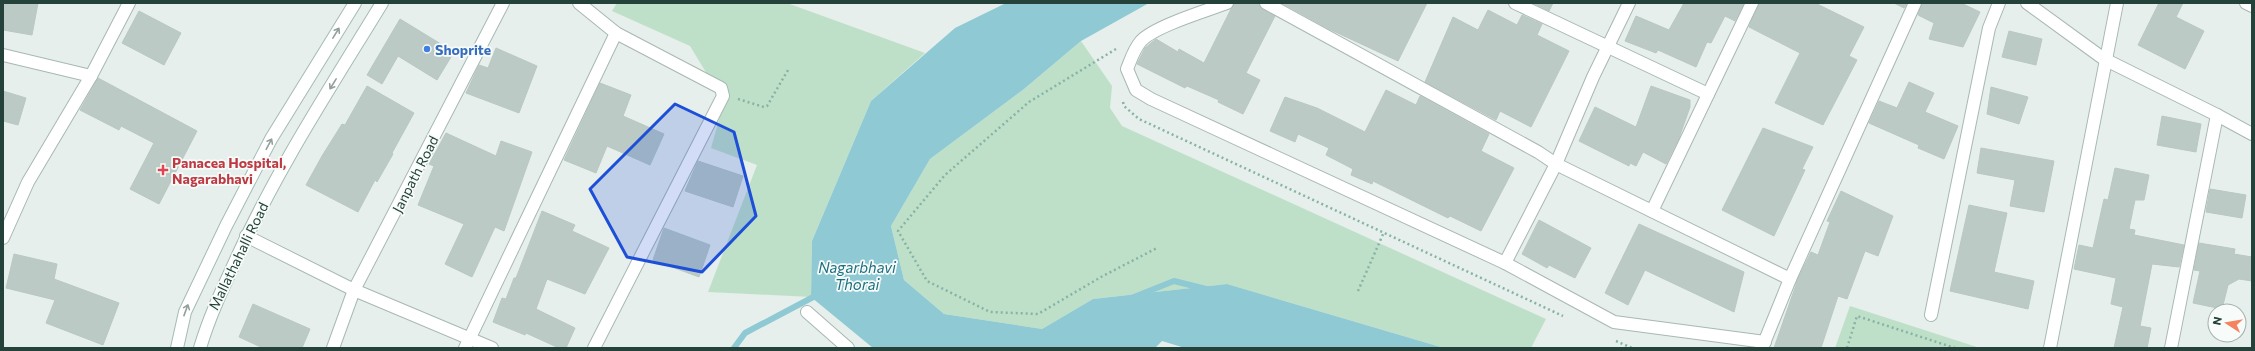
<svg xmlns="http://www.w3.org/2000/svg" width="2255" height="351" viewBox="0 0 2255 351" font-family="Commissioner,sans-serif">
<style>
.green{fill:#bfe0c8}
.water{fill:#8ec9d4}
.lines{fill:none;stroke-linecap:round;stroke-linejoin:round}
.stream{stroke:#8ec9d4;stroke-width:6}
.building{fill:#bbcac4;stroke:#b8c9c2}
.minor-casing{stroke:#a8b8b2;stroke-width:14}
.tertiary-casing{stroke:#a8b8b2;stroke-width:14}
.secondary-casing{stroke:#a4bbb3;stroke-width:14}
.path{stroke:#86b3a5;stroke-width:2.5;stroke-dasharray:2 3;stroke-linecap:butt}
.minor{stroke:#fff;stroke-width:12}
.tertiary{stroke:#fff;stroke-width:12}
.secondary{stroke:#fff;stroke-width:12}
.oneway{stroke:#92a09c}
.marked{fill:#1d4ed8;fill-opacity:0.2;stroke:#1d4ed8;stroke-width:3;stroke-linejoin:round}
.shop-dot{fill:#3f7fe0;stroke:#f7fbf9;stroke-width:1.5}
.health-dot{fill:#e0444e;stroke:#f7fbf9;stroke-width:1.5}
.labels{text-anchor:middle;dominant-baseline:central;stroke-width:3.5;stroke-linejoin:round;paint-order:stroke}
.shop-label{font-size:14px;font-weight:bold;fill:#366cbe;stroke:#f7fbf9;text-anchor:start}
.health-label{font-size:14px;font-weight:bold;fill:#be3a42;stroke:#f7fbf9;text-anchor:start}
.street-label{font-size:14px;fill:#24423a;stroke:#f7fbf9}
.water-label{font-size:15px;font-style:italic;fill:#1c6f80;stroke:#f7fbf9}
</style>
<rect width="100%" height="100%" fill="#e6efeb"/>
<!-- green -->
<g class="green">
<path d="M617,3h170l138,50 -54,48 -59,140 -1,56 -103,-5 49,-127 -46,-17 13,-46 -34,-56 -78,-35z"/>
<path d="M1081,41l31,45 -2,22 12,18 424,193 -15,29h-87l-217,-64 -134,15 -51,30 -98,-15 -40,-34 -13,-54 39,-67 94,-70z"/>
<path d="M1850,306l130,42h-145z"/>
</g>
<!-- water -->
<path class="water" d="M1006,3h143l-68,38 -57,48 -94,70 -39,67 13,54 40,34 98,15 51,-30 134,-15 217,64h-259l-23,-7 -7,7h-282l-62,-51 1,-56 59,-140 84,-73z"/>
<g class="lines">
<!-- stream -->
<g class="stream">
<path d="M1134,297l40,-16 32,8"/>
<path d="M734,348l11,-15 72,-38"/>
</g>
</g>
<!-- building -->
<g class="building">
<path d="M3,3h35l-6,32 -29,-5z"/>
<path d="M1234,3h25l3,6 13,7 -29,57 14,7 -17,34 -25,-12 1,-2 -32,-14 -2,2 -48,-24 8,-16 11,-9 22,13 1,-3 25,14z"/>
<path d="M1282,3h145l-29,58 -69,-32z"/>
<path d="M1533,3h20l-4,8z"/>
<path d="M1684,3h60l-9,18 -10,-5 -14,27 -4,-1 -11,25 -38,-17 -2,3 -31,-12 11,-25 33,14z"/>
<path d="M1759,3h56l49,24 -15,29 8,4 -34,65 -48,-22 25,-50 -51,-26z"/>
<path d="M1894,3h13l-3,5z"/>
<path d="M1922,3h39l19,9 -17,35 -34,-8 5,-16 -16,-8z"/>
<path d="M2159,3h24l-7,14 28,14 -19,38 -47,-24z"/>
<path d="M1488,10l29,15 5,-10 20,9 -5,11 32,16 -38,76 -31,-16 -4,9 -71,-38 28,-65 25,13z"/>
<path d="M139,11l42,22 -17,32 -42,-22z"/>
<path d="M400,19l54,33 -17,28 -39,-24 -16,28 -15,-9z"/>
<path d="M2009,31l33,8 -6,26 -34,-8z"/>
<path d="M496,48l41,18 -18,47 -53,-20 13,-28 9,3z"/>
<path d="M98,78l99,53 -38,73 -29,-15 24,-46 -33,-17 -2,4 -39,-20z"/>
<path d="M1909,82l25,11 -9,19 33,14 -14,33 -26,-11 1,-3 -50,-22 10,-22 18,7z"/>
<path d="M600,83l31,12 -8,21 41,18 -14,31 -43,-19 -11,27 -32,-13z"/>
<path d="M367,86l47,27 -22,40 1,1 -16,28 -2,-2 -17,32 -52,-27 16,-29 20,-32 3,1z"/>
<path d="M1651,86l39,14v7l-11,31 -13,26 -23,-12 -7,14 -6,-3 -1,3 -50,-25 16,-34 41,20z"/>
<path d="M1991,87l37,10 -9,27 -32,-10z"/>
<path d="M1386,90l30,15 4,-9 69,38 -8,17 33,17 -33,63 -31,-15 -2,2 -75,-37 -1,3 -21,-9 2,-6 -27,-14 3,-7 -31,-14 -3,8 -25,-11 15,-34 32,11 48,24z"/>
<path d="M3,91l23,7 -8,27 -15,-4z"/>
<path d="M2162,116l39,8 -5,28 -39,-7z"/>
<path d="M1763,128l50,19 -11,22 3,1 -31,66 -52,-26z"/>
<path d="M446,133l50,23 5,-15 31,11 -28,79 -9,-4 -23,50 -27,-13 19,-40 -46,-19 16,-39 -5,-2z"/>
<path d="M1981,148l73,13 -10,51 -34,-6 5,-26 -38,-7z"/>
<path d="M698,161l45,15 -10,31 -48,-16z"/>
<path d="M2115,168l34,7 -5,25h-9l-6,29 6,1 -1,5 50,10 -5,22 -27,-3 -12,62 11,2 -4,20h-33l9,-41 -12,-3 5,-26 -42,-9 5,-24 14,3 11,-49 4,1z"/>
<path d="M2210,189l36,6 -4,23 -36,-6z"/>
<path d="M1841,191l52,25 -15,40 -13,-5 -18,48 -9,-3 -17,52h-47l24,-69 13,-27 7,3 12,-33 -3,-1z"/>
<path d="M1969,205l38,8 -13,59 40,9 -6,28 -78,-18z"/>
<path d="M542,211l33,14 -3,6 37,17 -24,46 -38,-15 -11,30 39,19 -9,20h-7l-33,-15 -1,2 -32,-13 9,-24 4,1 8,-21h2z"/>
<path d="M1539,220l52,28 -16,30 -26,-13 -2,3 -25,-14z"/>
<path d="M1639,224l105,48 -10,40 -89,-42 -17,35 -23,-12z"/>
<path d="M664,228l46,17 -11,32 -46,-17z"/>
<path d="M2199,243l36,6 -1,5 18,3v24l-13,-2 -11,6 -6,24 -29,-6 7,-32 -6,-1z"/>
<path d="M14,254l43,10 -3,15 65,24 -16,42 -57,-22 9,-23 -49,-12z"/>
<path d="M253,304l57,25 -8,19h-39l-24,-11z"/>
</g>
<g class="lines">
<!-- minor casing -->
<g class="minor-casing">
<g id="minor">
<path d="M579,3l37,30 105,55 2,8 -129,252"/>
<path d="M1227,3c-21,8 -72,23 -86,38 -7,8 -10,18 -14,28l9,21 15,9 354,164 109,59 151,20"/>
<path d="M1266,3l272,149 18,12 -51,99"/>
<path d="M1515,3l193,91"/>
<path d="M2027,3l77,56 113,56 -46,233"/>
<path d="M2246,3l6,3"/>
<path d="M3,55l88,21"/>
<path d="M2217,115l35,19"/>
<path d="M1652,211l100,-208"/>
<path d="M246,236l108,54 138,58"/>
<path d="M3,238l25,-56 63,-106 38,-73"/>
<path d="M1790,279l125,-276"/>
<path d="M807,312l41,36"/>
<path d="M1931,315l58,-287 10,-25"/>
<path d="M333,348l21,-58 149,-287"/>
<path d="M465,348l151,-315"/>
<path d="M2050,348l67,-345"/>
</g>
</g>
<!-- tertiary casing -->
<g class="tertiary-casing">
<path id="tertiary" d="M1629,3l-36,74 -37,87 234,115 -28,69"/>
</g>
<!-- secondary casing -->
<g class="secondary-casing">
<g id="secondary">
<path d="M177,348l8,-36 41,-86 45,-87 84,-136"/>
<path d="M200,348c9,-30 21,-56 34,-84 41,-92 96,-176 148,-261"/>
</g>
</g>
<!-- path -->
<g class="path">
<path d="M1116,49l-87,53 -84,73 -47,56 29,50 63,31 48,2 63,-37 56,-29"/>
<path d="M738,99l26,8 3,-1 21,-36"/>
<path d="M1123,102l1,4 15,13 424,197"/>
<path d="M1358,291l26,-59"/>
<path d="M1616,341l16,7"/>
<path d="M1847,348l10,-32 98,32"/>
</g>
<!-- minor -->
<use href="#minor" class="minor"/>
<!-- tertiary -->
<use href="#tertiary" class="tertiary"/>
<!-- secondary -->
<use href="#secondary" class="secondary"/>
</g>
<!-- one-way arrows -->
<defs><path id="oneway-shaft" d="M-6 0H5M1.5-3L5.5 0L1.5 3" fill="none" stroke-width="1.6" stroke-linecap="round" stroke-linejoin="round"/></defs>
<g class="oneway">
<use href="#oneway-shaft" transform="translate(336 33) rotate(-58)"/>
<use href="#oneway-shaft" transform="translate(333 84) rotate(122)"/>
<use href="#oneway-shaft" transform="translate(269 144) rotate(-62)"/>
<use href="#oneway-shaft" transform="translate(186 310) rotate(-70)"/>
</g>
<!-- marked area -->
<path class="marked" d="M675,104l59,28 22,84 -54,56 -75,-15 -37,-68z"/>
<!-- markers -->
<circle class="shop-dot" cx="427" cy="49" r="4"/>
<path class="health-dot" d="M161 164h4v4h4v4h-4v4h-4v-4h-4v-4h4z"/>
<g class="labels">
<!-- shop labels -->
<g class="shop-label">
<text x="435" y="49">Shoprite</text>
</g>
<!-- health labels -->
<g class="health-label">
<text x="172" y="162">Panacea Hospital,<tspan x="172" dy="16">Nagarabhavi</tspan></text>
</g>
<!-- street labels -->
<g class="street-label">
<text transform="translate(415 174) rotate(-63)">Janpath Road</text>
<text transform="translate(238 256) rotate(-64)">Mallathahalli Road</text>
</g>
<!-- water labels -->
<g class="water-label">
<text x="857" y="267">Nagarbhavi<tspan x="857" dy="17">Thorai</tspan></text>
</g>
</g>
<!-- border -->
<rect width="2255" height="351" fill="none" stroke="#24423a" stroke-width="8"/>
<!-- north arrow -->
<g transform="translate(2227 323) rotate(282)"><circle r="19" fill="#f7fbf9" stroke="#a3b1ad"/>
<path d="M0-3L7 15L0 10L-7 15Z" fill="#f4845f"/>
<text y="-6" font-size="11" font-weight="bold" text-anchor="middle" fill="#24423a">N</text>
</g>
</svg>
